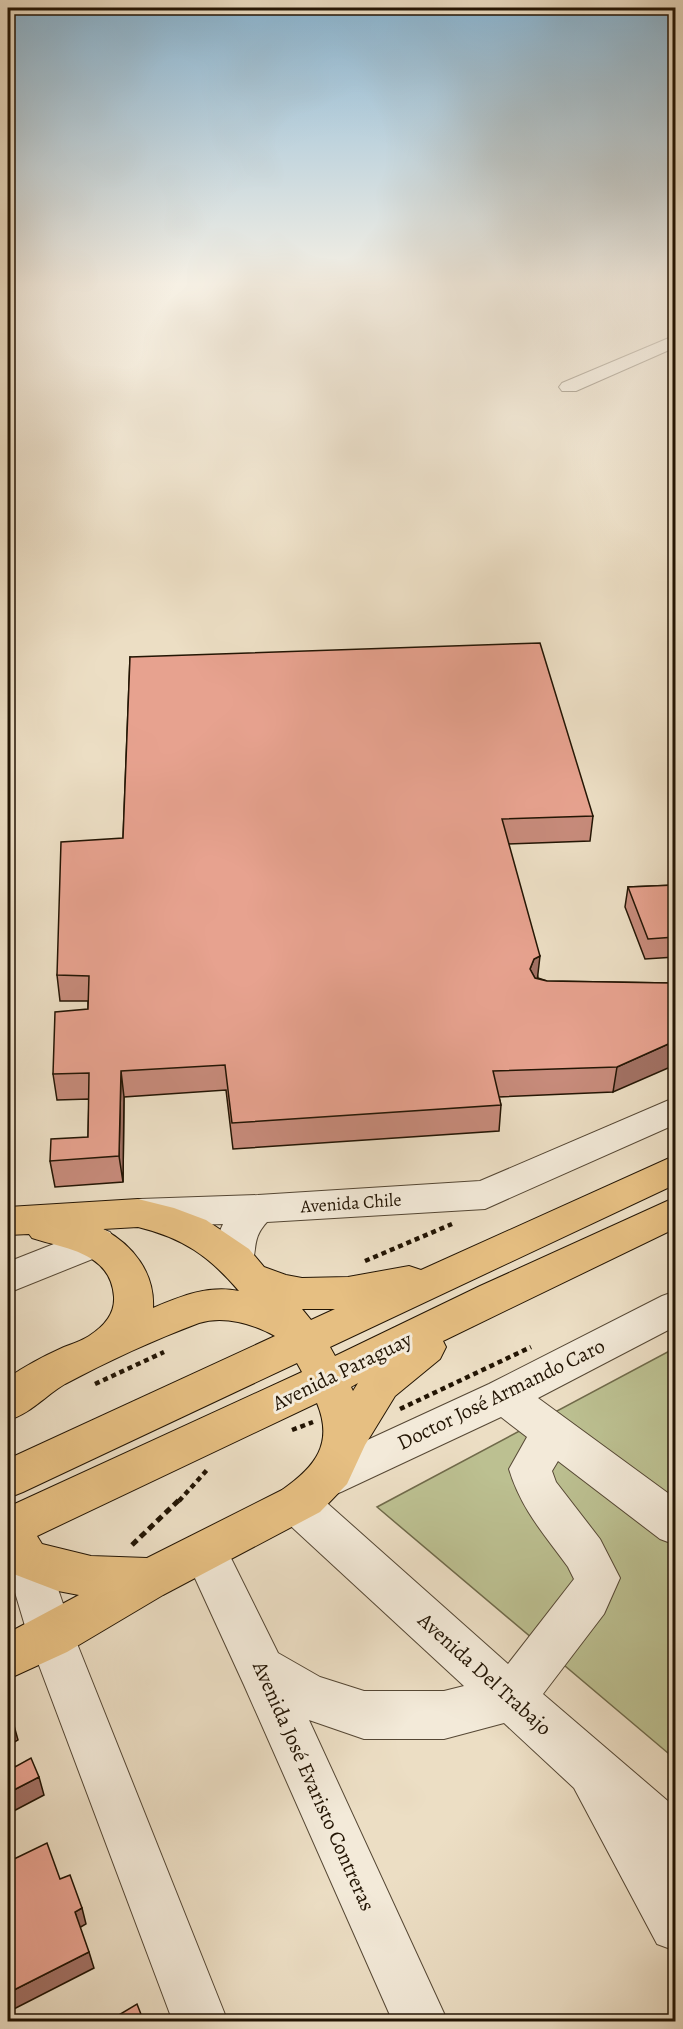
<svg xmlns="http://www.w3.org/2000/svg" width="683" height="2029" viewBox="0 0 683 2029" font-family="Alegreya,serif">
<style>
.green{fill:#bcc091;stroke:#706a4a;stroke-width:1.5}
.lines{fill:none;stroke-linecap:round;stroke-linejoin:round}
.minor-casing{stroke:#554734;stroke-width:2}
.major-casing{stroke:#231504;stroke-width:2}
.path-far1{stroke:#231504;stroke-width:4.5;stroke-dasharray:5 4;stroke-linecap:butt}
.path{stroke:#231504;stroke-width:5;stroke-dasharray:7 4.5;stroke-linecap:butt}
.minor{fill:#f3ead9;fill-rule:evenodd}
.major{fill:#e6bf82;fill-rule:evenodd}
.wall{fill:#c78b7b;stroke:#231504;stroke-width:1.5}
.shaded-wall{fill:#a27164;stroke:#231504;stroke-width:1.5}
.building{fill:#e7a28f;stroke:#231504;stroke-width:1.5}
.labels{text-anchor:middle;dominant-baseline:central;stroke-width:6;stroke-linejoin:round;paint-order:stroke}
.street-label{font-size:18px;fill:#231504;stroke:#f3ead9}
.near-street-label{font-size:21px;fill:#231504;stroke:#f3ead9}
</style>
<rect width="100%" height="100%" fill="#ecdec4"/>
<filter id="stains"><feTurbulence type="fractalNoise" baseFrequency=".00333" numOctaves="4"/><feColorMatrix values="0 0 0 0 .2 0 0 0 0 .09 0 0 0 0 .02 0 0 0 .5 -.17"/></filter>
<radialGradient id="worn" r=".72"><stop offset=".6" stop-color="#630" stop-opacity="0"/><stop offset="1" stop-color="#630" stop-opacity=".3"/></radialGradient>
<!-- green -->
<path class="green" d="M675,1348v411l-298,-252z"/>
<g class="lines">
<!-- minor casing -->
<g class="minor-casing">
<g id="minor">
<path d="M676,335v12l-100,44h-14l-3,-4 3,-4z"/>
<path d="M676,1097v27l-191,85 -218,13c-17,18 -8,30 -18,49l-14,4 -14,-4c-8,-16 -6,-31 2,-47l-83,3 -13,-4 -6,-10 6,-10 13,-4 118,-4 222,-14z"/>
<path d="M97,1227l13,5 6,10 -6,10 -102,41v-31z"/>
<path d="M676,1291v35l-138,72 138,101v46l-16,-6 -102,-78 -6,10 4,11 44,57 20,39 -16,36 -61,80 133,114v59l-4,-1 4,7v78l-19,-7 -83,-156 -70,-65 -60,16h-80l-55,-19 139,302h-55l-149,-337 -61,-133 6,-14 16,-6 16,6 57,115 42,24 44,14h80l20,-5 -182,-168 -7,-14 7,-14 15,-5 12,4 -5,-10 7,-13 178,-82 173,-88zM501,1417l26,20 -18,32c12,40 35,65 59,98l6,12 -66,85 -190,-169 8,3 15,-6z"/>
<path d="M27,1539l16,6 31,91 154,386h-55l-145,-386 -20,-67v-16l3,-8z"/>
</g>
</g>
<!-- major casing -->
<g class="major-casing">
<path id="major" d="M676,1155v29l-346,163 5,9 145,-70 196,-89v31l-233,113 3,6 -6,12 -45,37 -30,49 -18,39 -27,28 -157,83 -96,57 -59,27v-46l71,-38 -21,-4 -47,-18 -3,-5v-61l294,-135 -5,-9 -274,129 -15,6v-39l267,-123c-22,-12 -51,-21 -76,-13 -43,16 -93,39 -134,61 -19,11 -36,31 -57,36v-42c17,-12 36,-22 56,-31 8,-3 17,-6 25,-11 14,-9 26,-21 25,-39 -3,-45 -49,-48 -82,-59l-3,-4 -21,1v-28l130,-8 36,9 32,12 43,29 15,18 22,8 16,3 46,-1 61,-11 12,4zM138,1227c45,11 71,29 101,64 -31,-6 -58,5 -86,17 2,-35 -20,-63 -50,-79zM302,1309h33l-24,11zM358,1383l-5,8 -2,-4zM317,1403c17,41 -2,64 -35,87l-135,68 -56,-2 -49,-12 -5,-8z"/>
</g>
<!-- path-far1 -->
<g class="path-far1">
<path d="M365,1261l87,-37"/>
<path d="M95,1384l69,-32"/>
<path d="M400,1409l131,-62"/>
<path d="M292,1430l21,-8"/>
<path d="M179,1501l28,-31"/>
</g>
<!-- path -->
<path class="path" d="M132,1545l48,-46"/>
<!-- minor -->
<use href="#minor" class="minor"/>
<!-- major -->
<use href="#major" class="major"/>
</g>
<!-- wall -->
<g class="wall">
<path d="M130,657l463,159 -3,25 -82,3 30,134 9,3 123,2 -57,109 -114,5 2,8 -2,26 -266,18 -7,-59 -102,7 -1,85 -68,5 -5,-26 38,-24 1,-38 -32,1 -4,-26 35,-65v-8h-28l-3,-26 66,-137z"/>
<path d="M675,885v72l-30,2 -20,-52 3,-20z"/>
</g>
<!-- shaded-wall -->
<g class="shaded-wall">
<path d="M540,956l-3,26 -7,-13 4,-10z"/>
<path d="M675,1041v24l-62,27 4,-25z"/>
<path d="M121,1071l3,26 -1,85 -4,-26z"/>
<path d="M13,1722l5,18 -10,6v-21z"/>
<path d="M39,1777l5,18 -36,19v-21z"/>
<path d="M82,1908l4,16 -7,4 -4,-16z"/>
<path d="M89,1952l5,16 -86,44v-19z"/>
</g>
<!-- building -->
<g class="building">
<path d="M540,643l53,173 -91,3 38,137 -6,3 -4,10 5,9 12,3 123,2 5,13v45l-58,26 -124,4 8,34 -269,18 -7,-58 -104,6 -2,85 -69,5 1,-22 37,-2 1,-64 -36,1 2,-62 33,-3 1,-33 -32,-1 4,-133 62,-4 7,-181z"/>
<path d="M675,885v52l-27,2 -20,-52z"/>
<path d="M8,1708l5,14 -5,3z"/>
<path d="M8,1747l7,20 16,-9 8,19 -31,16z"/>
<path d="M47,1843l13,36 10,-4 12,33 -7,4 14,40 -81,41v-126l5,-3 -1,-4z"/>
<path d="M137,2004l7,18h-37z"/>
</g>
<!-- sky -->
<linearGradient id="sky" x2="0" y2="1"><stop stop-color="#89b7d6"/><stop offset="0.5" stop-color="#f6f0e4"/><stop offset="1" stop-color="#f6f0e4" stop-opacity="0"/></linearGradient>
<rect width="683" height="568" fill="url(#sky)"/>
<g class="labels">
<!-- street labels -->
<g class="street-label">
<text transform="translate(351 1203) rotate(-4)">Avenida Chile</text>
</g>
<!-- near-street labels -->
<g class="near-street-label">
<text transform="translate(342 1371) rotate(-26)">Avenida Paraguay</text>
<text transform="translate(501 1394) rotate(-26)">Doctor José Armando Caro</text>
<text transform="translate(485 1674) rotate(42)">Avenida Del Trabajo</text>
<text transform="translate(314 1786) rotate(66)">Avenida José Evaristo Contreras</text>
</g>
</g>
<!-- margin -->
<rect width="683" height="2029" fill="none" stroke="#ecdec4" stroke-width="30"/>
<rect x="9" y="9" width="665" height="2011" fill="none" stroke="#231504" stroke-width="3"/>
<rect x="15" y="15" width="653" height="1999" fill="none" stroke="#231504" stroke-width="1.5"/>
<rect width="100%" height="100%" filter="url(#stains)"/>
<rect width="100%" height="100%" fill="url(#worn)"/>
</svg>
